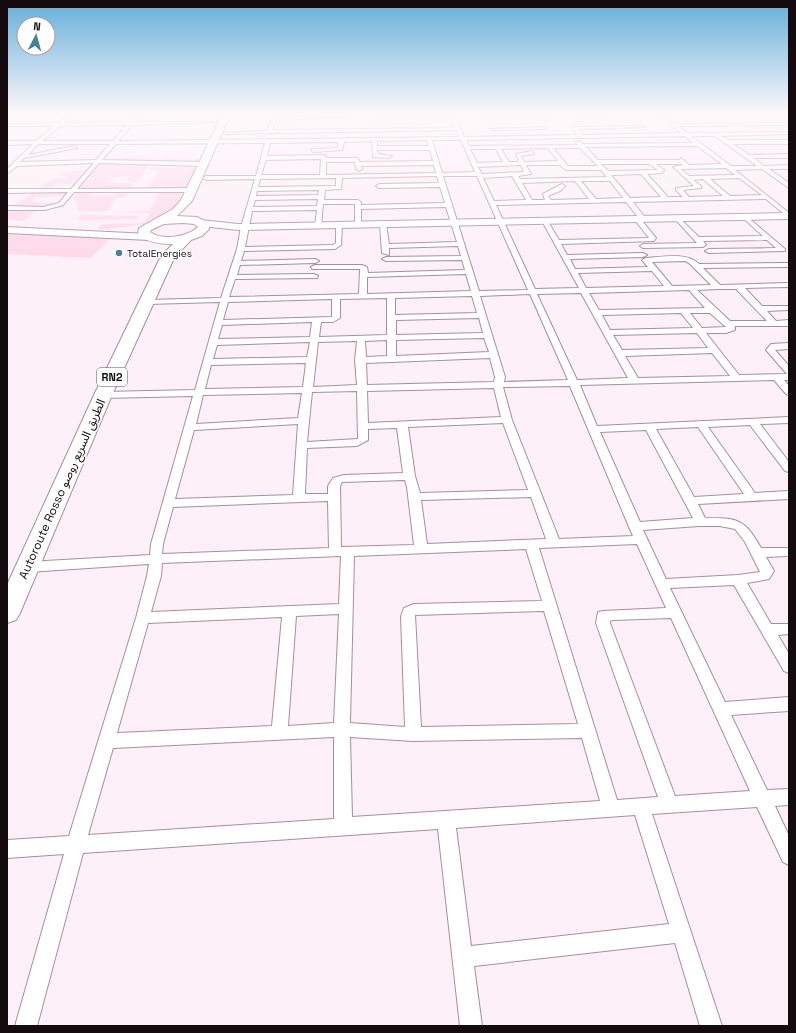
<svg xmlns="http://www.w3.org/2000/svg" width="796" height="1033" viewBox="0 0 796 1033" font-family="'Space Grotesk','Noto Sans Arabic',sans-serif">
<style>
.green{fill:#fed9e8}
.lines{fill:none;stroke-linecap:round;stroke-linejoin:round}
.street-casing{stroke:#aa8d99;stroke-width:2}
.secondary-casing{stroke:#aa8d99;stroke-width:2}
.primary-casing{stroke:#aa8d99;stroke-width:2}
.highway-casing{stroke:#aa8d99;stroke-width:2}
.street{fill:#fff;fill-rule:evenodd}
.secondary{fill:#fff;fill-rule:evenodd}
.primary{fill:#fff;fill-rule:evenodd}
.highway{fill:#fff;fill-rule:evenodd}
.poi-dot{fill:#438596;stroke:#fff;stroke-width:1.5}
.labels{text-anchor:middle;dominant-baseline:central;stroke-width:3;stroke-linejoin:round;paint-order:stroke}
.far-poi-label{font-size:10px;fill:#150b0f;stroke:#fff;text-anchor:start}
.shield{fill:#fff;stroke:#5b5457;stroke-width:1}
.shield-label{font-size:11px;font-weight:bold;fill:#150b0f}
.street-label{font-size:12px;fill:#150b0f;stroke:#fff}
</style>
<rect width="100%" height="100%" fill="#fdf0f6"/>
<!-- green -->
<g class="green">
<path d="M125,157l30,1v2h10l2,-2 34,1 -3,4 -77,-3z"/>
<path d="M101,162l48,1 -11,19h-11l2,-6 -15,1 -5,6h24l-3,6h-50z"/>
<path d="M157,163l-2,5h20l2,-3h22l-11,23h-24l1,-3 -17,3 11,-18h-12l2,-2 4,-1 2,-3z"/>
<path d="M89,169l-15,20h-4l3,-5h-17l-5,6h-14l11,-8h5h-4l7,-4 10,-1 2,-2 -12,2 8,-5z"/>
<path d="M161,190h27l-15,21 -27,13 -48,6 3,-6 43,-1 6,-10 -40,-1 39,-1z"/>
<path d="M72,191l-6,5 -30,1 -4,5 26,1 -1,2 9,1 -3,2 -50,-2 22,-14z"/>
<path d="M77,191h17l-4,5 24,-1 4,-4h11l-3,6 -10,1 -8,13h-30v-7l-6,-7z"/>
<path d="M11,208l25,1 -11,12 -18,-1v-10z"/>
<path d="M82,215l57,1 -2,3 -60,1z"/>
<path d="M7,231l106,5 -23,22 -83,-4z"/>
</g>
<g class="lines">
<!-- street casing -->
<g class="street-casing">
<g id="street">
<path d="M68,115h4l-8,8 66,-1 6,-7h4l-5,7h89l-92,3 -14,16 341,-4 -2,-7 -231,4 -2,-1 43,-2 7,-16h4l-1,3 74,-1 -75,3 -4,10 183,-2 -5,-12 -73,1 77,-2 10,22 113,-2 -5,-7 2,-1 69,-1 2,1 -67,2 5,6 98,-2 -23,-18h4l12,9 115,-1v2l-111,1 9,7 102,-1v2l-68,2 7,4h61v4h-56l16,11 40,-1v4h-35l10,8 25,-1v4h-20l20,14v5l-27,-19 -27,1 54,43v5l-23,-19 -133,3 13,17 -4,2 14,17 -2,3 -93,3 6,11 76,-2 4,2 -4,2 -73,2 5,10 73,-2 -6,-7 4,-2c16,-1 41,-6 53,6l90,-1v4l-86,1 17,17 69,-2v4l-44,1 17,18h27v4l-22,1 9,10 13,-1v6h-54v4l-9,3h-20l33,42 48,-1 -21,-24 5,-6 18,-1v6l-14,1 14,16v14h-5l5,6v9l-3,-1 -12,-14 -194,5 17,41 192,-9v6l-29,1 29,38v10l-4,-1 -35,-46 -42,2 47,66 34,-2v8l-91,5 7,14c33,0 40,1 56,30h28v8l-23,1 8,14 -5,8 -22,4 24,41h18v10l-11,1 11,19v19l-5,-2 -50,-86 -64,3 55,114 64,-5v14l-58,4 36,75 22,-1v16l-14,1 14,30v29l-6,-3 -26,-55 -105,7 70,212h-22l-25,-83 -201,23 8,60h-22l-22,-197 -355,24 -46,173h-22l49,-172 -57,4v-18l62,-4 67,-218 11,-42 2,-12 -121,8 -5,-2 -1,-3 1,-3 5,-2 122,-7 1,-11 42,-148 -90,2 -5,-3 5,-3 92,-2 25,-88 -73,2 -4,-2 4,-2 74,-2 16,-49 4,-22 14,-48 -49,1 -3,-2 3,-2h50l9,-33 -149,1 -14,16 100,2 3,2 -3,2 -103,-3 -22,26 114,-1 3,2 -3,2h-117l-11,13 -18,5h-38v-4l36,1 16,-4 9,-11 -61,1v-4h64l23,-26 -77,3 -10,8v-5l26,-25 -26,1v-4h29l18,-15h-47v-2l51,-1zM127,125l-14,16h-71l18,-15zM685,136l8,7 -110,1 -4,-3 -3,2 2,2 -109,1 -3,-6zM691,136h24l42,30h-26zM427,140l2,6h-52v-5zM432,140h29l14,32 -33,1zM372,141l1,16 16,1 3,-2 -14,-2 -1,-4h53l3,11 -73,1 -3,-4h-30l-3,-3 -57,1 3,-13 68,-1v6l-27,1 2,3 29,-2 2,-8zM38,144h72l-14,16 -76,2 4,-4 53,-10 -3,-2 -46,9zM697,146l25,18 -33,1 -8,-7 -2,2h-81l-12,-13zM548,148l10,13 -34,1 -3,-6 13,-2 -2,-3 -16,3 3,8h-10l-8,-13zM553,148h27l18,18h-30zM470,149h26l7,13 -26,1zM321,159l-1,16h-59l5,-15zM326,162h29l1,7 3,2 3,-2 -1,-3 73,-1 2,8 -110,2zM601,164h48l9,6 -50,1zM656,164h26l1,1 -10,2 21,19 -18,2v2l7,7h-15l-21,-23 15,-1 2,-3zM521,165l3,7 -42,2 -4,-7zM526,165h34l6,5h35l6,7 -87,2 -2,-3 13,-2zM726,168l9,7 -46,1 -8,-7zM641,174l20,23 -31,1 -19,-23zM437,176l2,7 -60,1 -3,2 3,2 61,-1 5,16 -84,2v-3l-3,-2h-34l1,-10 16,-1 1,-11zM443,176h34l51,114 -49,1zM512,176l14,24 -32,1 -11,-23zM336,178v8l-78,1 2,-8zM739,178l23,17 -32,1 -20,-17zM703,179l20,17 -34,1 -6,-7 18,-2v-2l-8,-6zM575,181l14,18 -38,1 -3,-4 12,-5 5,-5 -3,-2 -19,10 2,6h-13l-10,-17zM581,181h29l13,17 -27,1zM319,190l-1,5 -62,1 1,-5zM318,199l-1,7 -64,1 2,-7zM626,202l12,15 -4,2 15,19 -90,2 -12,-20h-4l-1,1 37,67 -44,1 -39,-84zM323,204h32v21l3,2 3,-2v-16l85,-2 11,35 -68,2 -3,-20 -3,-2 -3,2 2,29 7,2v-7l69,-2 3,10 -75,1 -4,2 4,2 76,-1 3,10 -97,3 -1,-6 -5,-2h-47l-4,2 1,2h48l-1,25 -130,3 6,-18 82,-1 1,-2 -4,-2 -77,1 3,-10 75,-2 4,-2 -4,-2 -74,2 3,-10 91,-2 6,-4 1,-20 -3,-2 -3,2v18l-3,2 -88,2 7,-36 65,-1 -2,16 3,2 3,-2zM685,261l4,2 22,22 -39,1 -20,-24zM652,271l12,15 -78,2 -8,-15zM466,274l5,17 -104,3v-17zM718,289h18l31,32h-37l-33,-31zM689,290l16,18 -106,2 -10,-17zM581,293l47,85 -51,2 -40,-86zM530,294l38,86 -64,2 1,-5 -25,-81zM472,296l5,17 -82,2v-17zM387,298v37l-68,2 2,-15h12l7,-4v-19zM332,299v18l-109,3 5,-18zM681,313l12,15 -83,2 -8,-15zM690,313h20l16,14 -24,1zM479,318l4,15 -87,2v-15zM312,322l-2,15 -92,2 4,-14zM697,333l11,15 -86,2 -9,-15zM484,338l5,14 -93,4v-16zM387,340v16l-21,1 -1,-16zM357,341l-2,19 2,25 -44,2 5,-45zM310,342l-3,15 -94,2 4,-14zM712,353l18,23 -92,2 -13,-22zM490,358l5,19 -1,5 -127,3 -1,-22zM306,363l-3,24 -98,2 6,-24zM570,386l59,141 4,9 -74,3 -47,-119 -9,-33zM494,388l7,29 -133,6 -1,-32zM357,391l1,48 -51,3 5,-50zM302,393l-4,25 -102,6 7,-29zM503,423l25,67 -108,3 -5,-17 -7,-49zM298,424l-5,71 -118,4 19,-69zM698,427l46,67 -50,3 -38,-68zM397,428l6,45 -59,2 -11,3 -5,8v8h-23l2,-46 50,-2 11,-6v-11zM646,430l47,88 -53,4 -40,-90zM405,480l2,7 7,58 -73,2 -1,-61 2,-4zM531,497l15,42 -119,5 -6,-44zM328,501l1,47 -167,6 1,-10 10,-37zM699,526h21l15,3 10,13 15,30 -22,3 -72,4 -23,-49zM637,544l29,64 -63,3 -5,1 -2,11 62,174 -41,3 -78,-252zM526,549l16,52 -128,3 -10,4 -3,8 4,111 -55,-4 4,-167zM341,556l-2,48 -188,8 10,-36 1,-13zM544,611l34,113 -157,3 -6,-112zM339,614l-5,109 -46,3 8,-110zM282,617l-10,109 -155,7 31,-110zM671,618l79,173 -75,5 -65,-173v-2l3,-1zM334,737v82l-246,16 25,-87zM350,737l63,4 169,-3 18,63 -248,16zM635,815l34,109 -198,22 -15,-118z"/>
<path d="M550,115l-2,2h-65l2,-1z"/>
<path d="M579,115h52l-54,2z"/>
<path d="M544,127l2,2 -54,1 -2,-1z"/>
<path d="M745,215l40,34v2l-76,2 -4,-2 4,-2 67,-1 -9,-8 -64,1 3,4 -3,2 -60,1 -3,-2 3,-2 54,-1 -22,-24v-2l2,-1 22,21 64,-1 -20,-18v-2z"/>
</g>
</g>
<!-- secondary casing -->
<g class="secondary-casing">
<path id="secondary" d="M789,213v6l-551,11 -37,-4 -5,-3 5,-3 37,4z"/>
</g>
<!-- primary casing -->
<g class="primary-casing">
<path id="primary" d="M7,227l142,7 6,3 -6,3 -142,-7z"/>
</g>
<!-- highway casing -->
<g class="highway-casing">
<path id="highway" d="M222,115h8l-38,86 -15,15 20,1 11,6 1,6 -7,7 -11,4 -17,18 -62,137 -92,218 -4,7 -9,3v-38l87,-190 67,-139 12,-12c-12,0 -27,-1 -35,-11l1,-5 34,-19 8,-9zM183,223l11,1 4,3c-11,10 -35,14 -48,5l1,-2 13,-6z"/>
</g>
<!-- street -->
<use href="#street" class="street"/>
<!-- secondary -->
<use href="#secondary" class="secondary"/>
<!-- primary -->
<use href="#primary" class="primary"/>
<!-- highway -->
<use href="#highway" class="highway"/>
</g>
<!-- sky -->
<linearGradient id="sky" x2="0" y2="1"><stop stop-color="#64aed8"/><stop offset="0.44" stop-color="#fef8fb"/><stop offset="1" stop-color="#fef8fb" stop-opacity="0"/></linearGradient>
<rect width="796" height="259" fill="url(#sky)"/>
<!-- markers -->
<circle class="poi-dot" cx="119" cy="253" r="4"/>
<g class="labels">
<!-- far-poi labels -->
<g class="far-poi-label">
<text x="127" y="253">TotalEnergies</text>
</g>
<!-- shield labels -->
<rect class="shield" x="97" y="368" width="30" height="18" rx="3"/>
<g class="shield-label">
<text x="112" y="377">RN2</text>
</g>
<!-- street labels -->
<g class="street-label">
<text transform="translate(62 489) rotate(-66)">Autoroute Rosso الطريق السريع روصو</text>
</g>
</g>
<!-- border -->
<rect width="796" height="1033" fill="none" stroke="#150b0f" stroke-width="16"/>
<!-- north arrow -->
<g transform="translate(36 36) rotate(6)"><circle r="19" fill="#ffffff" stroke="#a19d9f"/>
<path d="M0-3L7 15L0 10L-7 15Z" fill="#438596"/>
<text y="-6" font-size="11" font-weight="bold" text-anchor="middle" fill="#150b0f">N</text>
</g>
</svg>
